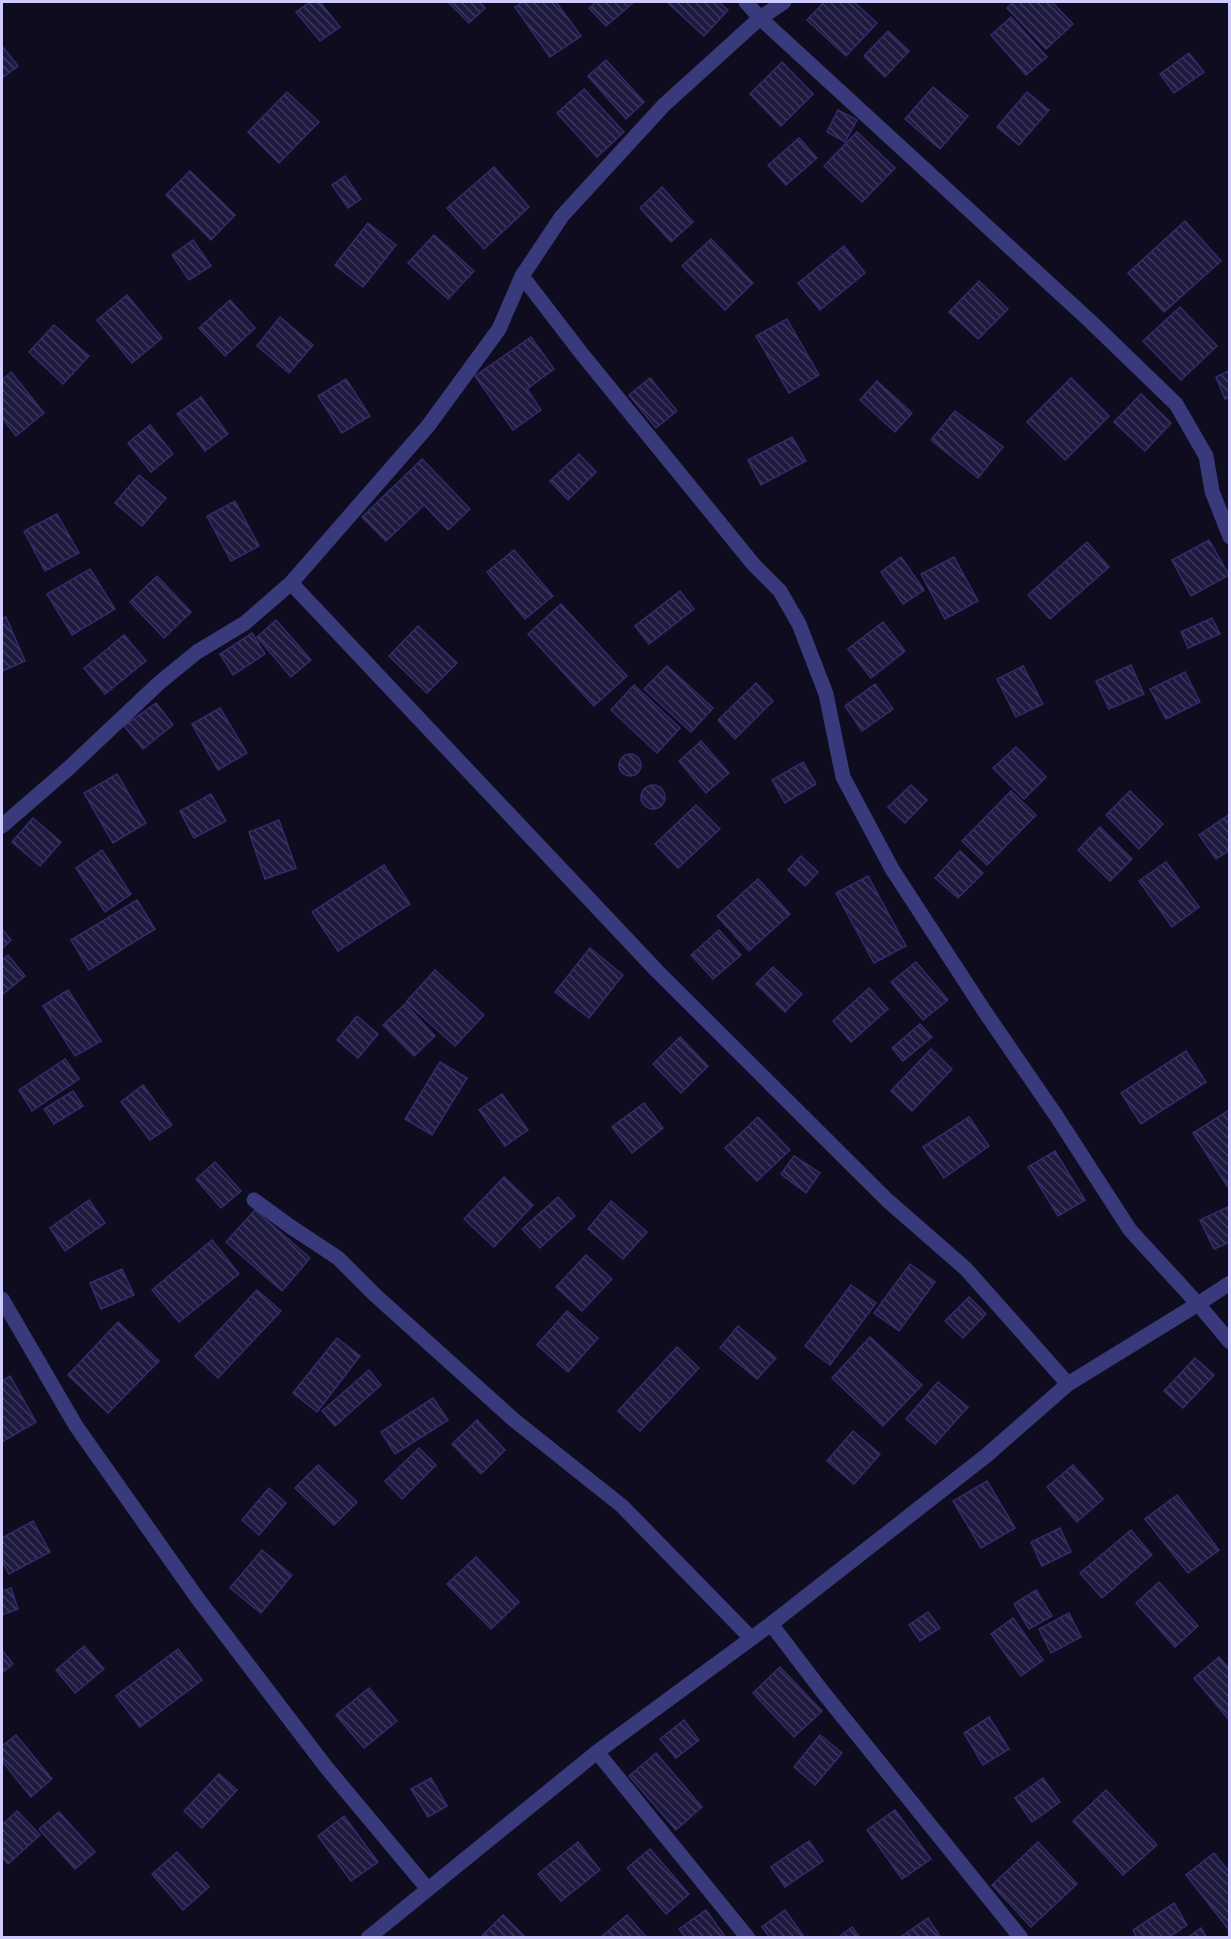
<svg xmlns="http://www.w3.org/2000/svg" width="1231" height="1939" viewBox="0 0 1231 1939" font-family="'DejaVu Sans',sans-serif">
<style>
.building{fill:url(#building-back-hatch);stroke:#342b6a;stroke-width:1.5}
.lines{fill:none;stroke-linecap:round;stroke-linejoin:round}
.street{stroke:#383a7c;stroke-width:15}
</style>
<defs>
<pattern id="building-back-hatch" width="6" height="6" patternUnits="userSpaceOnUse" patternTransform="scale(1.5)"><rect width="6" height="6" fill="#1e193f"/><path d="M-1 5l2 2M0 0l6 6M5-1l2 2" fill="none" stroke="#3e395c"/></pattern>
</defs>
<rect width="100%" height="100%" fill="#0e0c1e"/>
<!-- building -->
<g class="building">
<path d="M310,2h10l20,25 -20,14 -24,-29z"/>
<path d="M448,2h31l6,6 -16,15z"/>
<path d="M523,2h33l25,34 -31,21 -35,-50z"/>
<path d="M596,2h38l-28,24 -17,-18z"/>
<path d="M667,2h52l9,8 -24,26z"/>
<path d="M824,2h30l23,21 -31,33 -39,-36z"/>
<path d="M1013,2h39l21,22 -27,25 -39,-41z"/>
<path d="M1011,17l36,40 -21,18 -35,-40z"/>
<path d="M888,31l21,20 -24,26 -21,-21z"/>
<path d="M2,46l16,20 -16,12z"/>
<path d="M1189,53l15,19 -30,21 -14,-19z"/>
<path d="M606,60l38,42 -18,17 -38,-43z"/>
<path d="M782,62l31,32 -32,32 -31,-32z"/>
<path d="M933,87l35,29 -28,33 -35,-30z"/>
<path d="M584,89l40,43 -27,25 -40,-44z"/>
<path d="M287,92l32,30 -40,41 -31,-31z"/>
<path d="M1027,92l22,18 -30,35 -22,-18z"/>
<path d="M838,110l19,10 -12,22 -18,-10z"/>
<path d="M857,132l38,36 -33,34 -38,-36z"/>
<path d="M799,138l18,20 -31,27 -18,-20z"/>
<path d="M494,167l35,40 -45,42 -37,-41z"/>
<path d="M190,171l45,44 -24,25 -45,-45z"/>
<path d="M345,176l16,23 -13,9 -16,-23z"/>
<path d="M662,187l31,35 -22,20 -31,-34z"/>
<path d="M1185,221l36,40 -57,51 -36,-39z"/>
<path d="M368,223l28,22 -33,42 -28,-22z"/>
<path d="M434,235l40,36 -26,28 -40,-36z"/>
<path d="M711,239l42,44 -28,27 -43,-44z"/>
<path d="M193,240l18,26 -22,14 -17,-25z"/>
<path d="M844,246l21,27 -45,37 -22,-27z"/>
<path d="M979,281l29,28 -30,30 -29,-27z"/>
<path d="M127,295l35,43 -30,25 -35,-43z"/>
<path d="M230,300l25,28 -30,28 -26,-28z"/>
<path d="M1180,307l37,39 -36,34 -38,-39z"/>
<path d="M280,317l33,28 -24,28 -32,-27z"/>
<path d="M787,319l32,56 -30,18 -33,-57z"/>
<path d="M54,325l35,31 -26,28 -34,-32z"/>
<path d="M531,337l23,32 -27,20 14,21 -28,20 -38,-54z"/>
<path d="M1230,370v27l-5,2 -9,-22z"/>
<path d="M11,372l33,41 -28,23 -14,-18v-38z"/>
<path d="M650,378l27,33 -21,17 -27,-33z"/>
<path d="M1071,378l38,38 -44,44 -38,-38z"/>
<path d="M346,379l24,37 -28,17 -24,-37z"/>
<path d="M877,381l35,32 -17,19 -35,-32z"/>
<path d="M1141,394l30,29 -26,28 -31,-29z"/>
<path d="M201,397l27,37 -23,17 -28,-37z"/>
<path d="M955,411l48,36 -25,31 -47,-38z"/>
<path d="M150,425l23,29 -22,18 -23,-29z"/>
<path d="M792,437l14,24 -45,24 -13,-25z"/>
<path d="M579,454l17,18 -28,28 -18,-19z"/>
<path d="M422,459l48,50 -22,21 -24,-25 -38,36 -24,-24z"/>
<path d="M139,475l27,23 -24,28 -27,-23z"/>
<path d="M235,501l24,45 -28,15 -24,-45z"/>
<path d="M57,514l22,39 -34,18 -21,-40z"/>
<path d="M1209,540l20,35 -38,21 -19,-36z"/>
<path d="M1087,542l22,25 -59,52 -22,-24z"/>
<path d="M514,550l39,46 -28,23 -38,-47z"/>
<path d="M901,557l23,33 -21,14 -22,-32z"/>
<path d="M954,557l24,44 -33,18 -24,-45z"/>
<path d="M90,569l25,40 -43,26 -25,-41z"/>
<path d="M157,576l34,36 -27,26 -34,-36z"/>
<path d="M680,591l14,18 -45,35 -14,-18z"/>
<path d="M561,604l66,72 -33,30 -66,-72z"/>
<path d="M6,617l19,44 -23,10v-53z"/>
<path d="M1212,618l8,16 -32,14 -7,-16z"/>
<path d="M276,620l35,40 -20,17 -34,-40z"/>
<path d="M883,622l22,29 -34,27 -23,-29z"/>
<path d="M418,626l39,37 -30,30 -38,-37z"/>
<path d="M252,633l13,21 -32,21 -13,-21z"/>
<path d="M124,635l22,26 -41,33 -21,-26z"/>
<path d="M1131,665l13,29 -35,15 -13,-28z"/>
<path d="M667,666l46,42 -22,24 -47,-43z"/>
<path d="M1023,666l20,38 -27,13 -19,-38z"/>
<path d="M1185,672l15,30 -34,17 -16,-30z"/>
<path d="M756,683l17,18 -38,38 -17,-19z"/>
<path d="M875,684l18,25 -31,22 -17,-25z"/>
<path d="M634,685l46,43 -23,25 -46,-43z"/>
<path d="M156,703l17,22 -30,24 -19,-23z"/>
<path d="M220,708l27,45 -29,17 -26,-46z"/>
<path d="M701,741l28,32 -23,20 -27,-32z"/>
<path d="M1016,747l30,30 -22,22 -31,-31z"/>
<circle cx="630" cy="765" r="11"/>
<path d="M803,762l13,22 -31,19 -13,-23z"/>
<path d="M117,774l29,49 -33,20 -29,-50z"/>
<circle cx="653" cy="797" r="12"/>
<path d="M911,785l16,15 -22,23 -17,-16z"/>
<path d="M1011,791l25,24 -49,50 -25,-24z"/>
<path d="M1130,791l33,33 -24,25 -33,-34z"/>
<path d="M211,794l15,27 -32,17 -14,-27z"/>
<path d="M696,805l24,24 -42,39 -23,-24z"/>
<path d="M1230,814v36l-14,9 -17,-24z"/>
<path d="M33,818l28,24 -21,24 -28,-24z"/>
<path d="M279,820l17,48 -31,11 -16,-47z"/>
<path d="M1100,827l32,32 -22,22 -32,-31z"/>
<path d="M102,850l29,44 -26,18 -29,-44z"/>
<path d="M960,851l23,22 -25,25 -23,-20z"/>
<path d="M801,856l17,16 -13,14 -17,-16z"/>
<path d="M1166,862l33,45 -27,20 -33,-46z"/>
<path d="M384,865l26,39 -72,47 -26,-39z"/>
<path d="M868,876l38,70 -32,17 -38,-70z"/>
<path d="M758,879l32,35 -41,37 -32,-35z"/>
<path d="M137,900l18,29 -66,41 -18,-30z"/>
<path d="M2,929l9,11 -9,9z"/>
<path d="M719,930l22,25 -28,24 -22,-24z"/>
<path d="M590,948l33,27 -34,43 -34,-26z"/>
<path d="M8,955l17,21 -23,19v-35z"/>
<path d="M916,962l32,38 -25,20 -32,-38z"/>
<path d="M773,967l29,27 -17,18 -29,-28z"/>
<path d="M435,970l49,45 -29,31 -49,-44z"/>
<path d="M869,988l19,21 -37,33 -18,-21z"/>
<path d="M68,990l33,51 -26,15 -32,-50z"/>
<path d="M405,1004l30,32 -21,20 -31,-31z"/>
<path d="M357,1016l21,18 -20,24 -21,-18z"/>
<path d="M920,1024l12,13 -29,24 -11,-13z"/>
<path d="M680,1037l28,29 -27,27 -28,-29z"/>
<path d="M931,1049l21,20 -40,42 -21,-20z"/>
<path d="M1186,1051l20,31 -65,42 -20,-31z"/>
<path d="M65,1059l14,20 -47,32 -13,-21z"/>
<path d="M440,1062l27,16 -35,57 -27,-16z"/>
<path d="M143,1085l29,40 -22,15 -29,-38z"/>
<path d="M73,1091l10,15 -29,18 -10,-15z"/>
<path d="M502,1094l26,36 -23,16 -26,-36z"/>
<path d="M644,1103l19,25 -31,25 -20,-26z"/>
<path d="M1229,1110l1,74 -3,2 -34,-53z"/>
<path d="M758,1117l32,33 -33,31 -32,-33z"/>
<path d="M969,1117l20,29 -45,32 -21,-31z"/>
<path d="M1055,1151l30,49 -27,16 -30,-49z"/>
<path d="M794,1156l26,17 -14,20 -25,-19z"/>
<path d="M215,1162l26,29 -20,17 -25,-29z"/>
<path d="M504,1177l29,28 -39,42 -30,-28z"/>
<path d="M558,1197l17,19 -35,32 -18,-19z"/>
<path d="M89,1200l16,23 -40,28 -15,-23z"/>
<path d="M611,1201l36,31 -24,27 -35,-30z"/>
<path d="M1230,1206v36l-16,7 -14,-29z"/>
<path d="M255,1210l55,48 -28,33 -56,-49z"/>
<path d="M212,1240l27,34 -60,48 -27,-32z"/>
<path d="M586,1255l26,24 -30,32 -26,-24z"/>
<path d="M910,1264l25,18 -36,49 -25,-18z"/>
<path d="M122,1269l12,26 -33,14 -11,-26z"/>
<path d="M851,1285l25,18 -46,62 -25,-19z"/>
<path d="M257,1290l24,21 -63,67 -23,-22z"/>
<path d="M969,1297l17,17 -23,24 -18,-17z"/>
<path d="M567,1311l31,27 -30,34 -31,-27z"/>
<path d="M118,1322l41,39 -51,52 -40,-38z"/>
<path d="M738,1326l38,32 -19,21 -37,-31z"/>
<path d="M870,1337l52,48 -39,41 -51,-48z"/>
<path d="M337,1338l23,18 -43,56 -24,-19z"/>
<path d="M677,1347l22,21 -59,63 -22,-20z"/>
<path d="M1195,1358l19,17 -31,33 -19,-17z"/>
<path d="M369,1370l12,15 -46,41 -13,-15z"/>
<path d="M10,1376l26,46 -34,20v-61z"/>
<path d="M938,1382l30,25 -33,37 -29,-25z"/>
<path d="M433,1398l15,22 -53,34 -14,-22z"/>
<path d="M477,1420l28,30 -24,24 -29,-30z"/>
<path d="M853,1431l27,23 -26,30 -27,-23z"/>
<path d="M419,1448l17,17 -34,34 -17,-18z"/>
<path d="M318,1465l39,37 -23,23 -39,-37z"/>
<path d="M1073,1465l30,34 -26,23 -30,-35z"/>
<path d="M987,1481l28,47 -34,20 -28,-47z"/>
<path d="M269,1488l17,15 -27,32 -17,-15z"/>
<path d="M1177,1495l42,55 -31,23 -43,-54z"/>
<path d="M33,1521l17,31 -41,22 -7,-13v-23z"/>
<path d="M1060,1528l11,24 -29,14 -11,-24z"/>
<path d="M1131,1530l21,25 -50,43 -22,-25z"/>
<path d="M262,1550l30,25 -31,38 -31,-25z"/>
<path d="M476,1557l43,45 -28,27 -44,-45z"/>
<path d="M1159,1582l39,44 -23,21 -39,-44z"/>
<path d="M11,1588l7,21 -16,6v-24z"/>
<path d="M1036,1590l16,26 -23,13 -15,-25z"/>
<path d="M928,1612l12,16 -20,13 -11,-16z"/>
<path d="M1069,1613l12,24 -30,16 -12,-24z"/>
<path d="M1013,1618l30,42 -22,16 -30,-42z"/>
<path d="M84,1646l20,23 -29,24 -19,-23z"/>
<path d="M178,1649l24,31 -62,47 -24,-31z"/>
<path d="M2,1650l11,14 -11,9z"/>
<path d="M1219,1657l11,13v51l-36,-43z"/>
<path d="M780,1667l42,44 -28,26 -41,-44z"/>
<path d="M369,1688l28,33 -33,27 -28,-33z"/>
<path d="M989,1717l20,32 -26,16 -19,-32z"/>
<path d="M684,1720l15,20 -23,18 -16,-19z"/>
<path d="M16,1735l36,44 -21,18 -29,-36v-15z"/>
<path d="M820,1735l22,18 -27,32 -21,-18z"/>
<path d="M656,1753l46,54 -26,23 -47,-54z"/>
<path d="M219,1774l18,16 -35,38 -18,-17z"/>
<path d="M431,1778l16,28 -19,11 -17,-28z"/>
<path d="M1043,1778l17,24 -28,20 -17,-24z"/>
<path d="M1106,1790l51,55 -34,30 -50,-54z"/>
<path d="M895,1810l36,49 -29,20 -35,-49z"/>
<path d="M17,1811l23,24 -32,29 -6,-7v-32z"/>
<path d="M59,1812l36,40 -20,17 -36,-40z"/>
<path d="M344,1816l34,46 -27,19 -33,-45z"/>
<path d="M809,1841l14,20 -38,26 -14,-20z"/>
<path d="M578,1842l22,28 -39,31 -23,-27z"/>
<path d="M1038,1842l39,42 -46,43 -39,-42z"/>
<path d="M650,1849l39,45 -23,20 -39,-46z"/>
<path d="M177,1852l32,35 -26,23 -31,-36z"/>
<path d="M1214,1853l16,20v58l-44,-56z"/>
<path d="M1174,1903l13,22 -19,13h-31l-4,-8z"/>
<path d="M706,1910l20,28h-40l-7,-9z"/>
<path d="M785,1910l20,28h-35l-8,-11z"/>
<path d="M503,1915l23,23h-43l-1,-2z"/>
<path d="M627,1915l20,23h-47z"/>
<path d="M928,1918l13,20h-42z"/>
<path d="M852,1927l8,11h-22z"/>
<path d="M1201,1928l6,10h-20z"/>
</g>
<g class="lines">
<!-- street -->
<g class="street">
<path d="M746,2l14,16 330,303 86,83 30,52 6,35 18,46"/>
<path d="M522,276l60,78 172,211 26,26 19,33 27,70 17,83 49,92 93,143 72,105 73,113 68,74 32,38"/>
<path d="M291,583l366,388 230,229 79,69 102,115"/>
<path d="M2,826l68,-59 89,-84 38,-31 48,-29 46,-40 137,-157 71,-97 23,-53 40,-60 102,-111 96,-87 24,-16"/>
<path d="M254,1200l37,27 47,31 37,37 139,125 108,86 129,132"/>
<path d="M2,1299l74,127 122,173 128,168 101,121"/>
<path d="M771,1624l51,67 199,247"/>
<path d="M597,1752l151,186"/>
<path d="M368,1938l229,-186 174,-128 216,-169 81,-71 130,-80 32,-21"/>
</g>
</g>
<!-- border -->
<rect width="1231" height="1939" fill="none" stroke="#cecbfe" stroke-width="6"/>
</svg>
